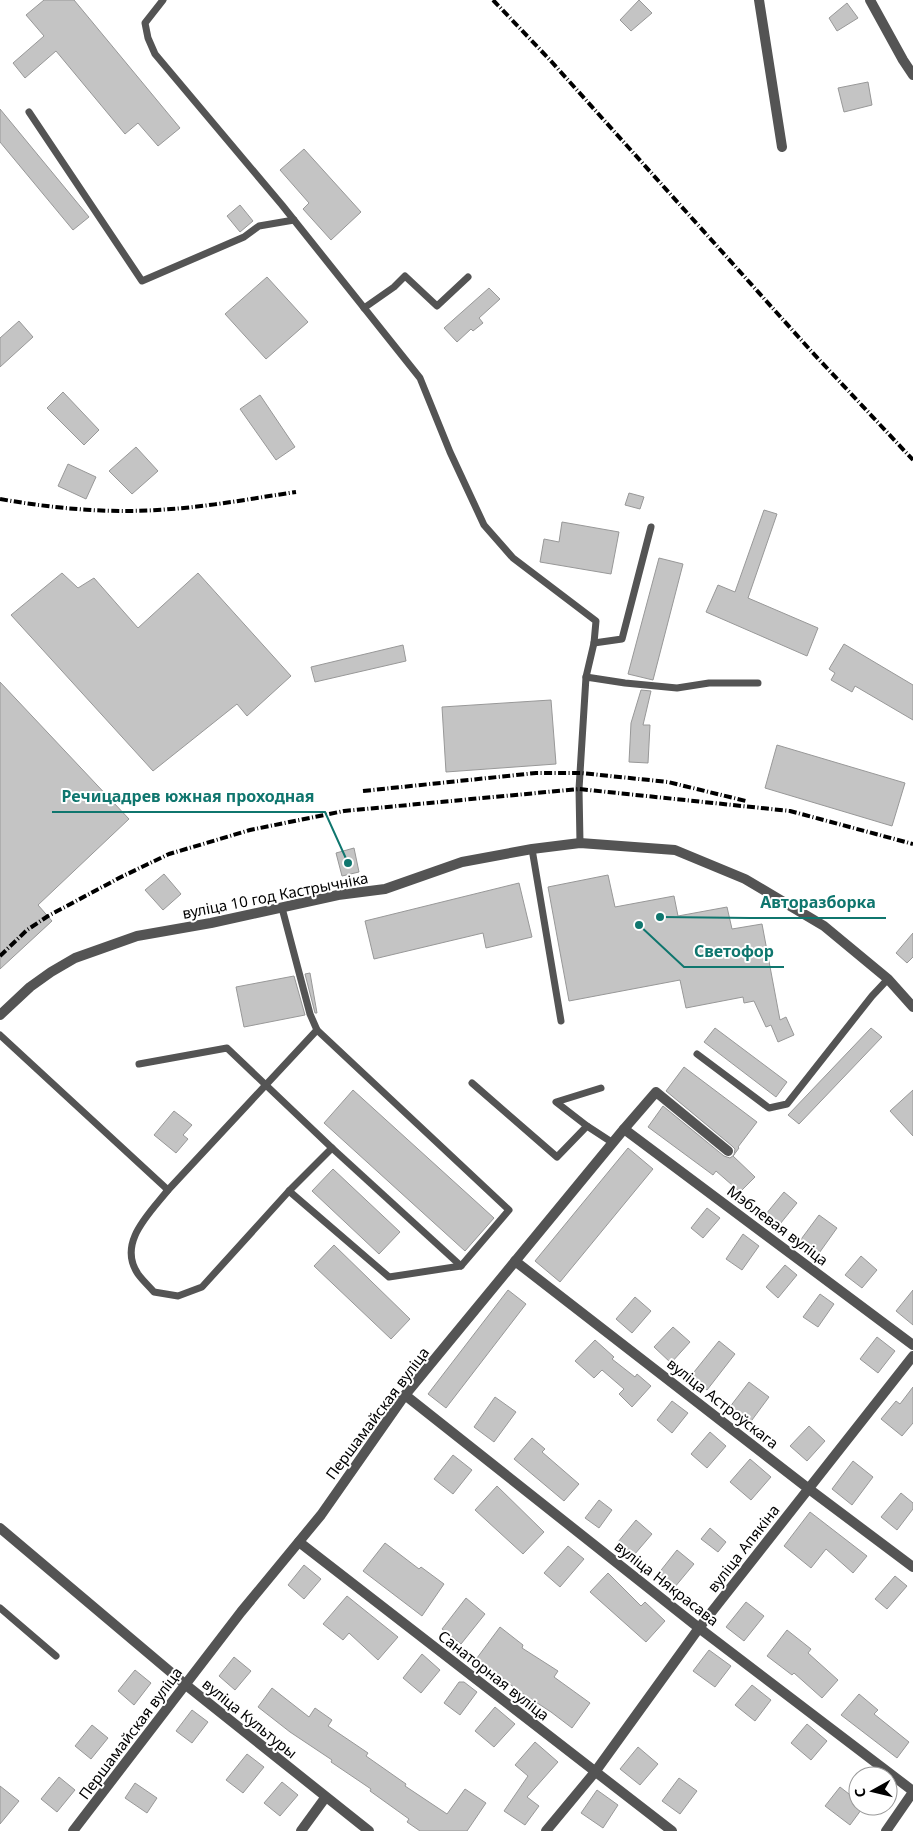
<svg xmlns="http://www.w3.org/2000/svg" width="913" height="1831" viewBox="0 0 913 1831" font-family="'Noto Sans',sans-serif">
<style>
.building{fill:#c4c4c4;stroke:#989898}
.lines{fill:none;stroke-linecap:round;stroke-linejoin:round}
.service{stroke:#545454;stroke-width:7}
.minor{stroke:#545454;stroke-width:10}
.tertiary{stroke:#545454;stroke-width:10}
.rail{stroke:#000;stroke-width:4;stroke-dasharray:8 2.5 1 2.5;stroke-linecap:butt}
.labels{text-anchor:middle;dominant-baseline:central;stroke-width:4;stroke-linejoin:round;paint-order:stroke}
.street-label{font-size:15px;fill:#000;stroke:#fff}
.leader{fill:none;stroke:#0f766e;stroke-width:2}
.callout-dot{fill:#0f766e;stroke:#fff;stroke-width:2}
.callout-label{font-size:16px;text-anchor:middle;font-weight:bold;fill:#0f766e;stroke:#fff;stroke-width:4;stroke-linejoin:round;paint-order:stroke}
</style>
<rect width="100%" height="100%" fill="#fff"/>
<!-- building -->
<g class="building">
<path d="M44,0h30l106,128 -22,18 -20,-23 -13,11 -69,-83 -31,27 -12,-15 31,-27 -18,-21z"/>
<path d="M639,0l13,13 -21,18 -11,-11z"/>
<path d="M847,3l11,15 -21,13 -8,-13z"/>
<path d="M868,82l4,23 -28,7 -6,-24z"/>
<path d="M0,109l89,108 -16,13 -73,-88z"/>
<path d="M304,149l57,63 -30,28 -28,-31 6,-6 -29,-33z"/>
<path d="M240,205l13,16 -13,11 -13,-16z"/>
<path d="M267,277l41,45 -42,37 -41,-45z"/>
<path d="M489,288l11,11 -21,19 4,5 -10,8 -2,-2 -14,13 -13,-14z"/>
<path d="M19,321l14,16 -33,30v-29z"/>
<path d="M63,392l36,38 -15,15 -37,-37z"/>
<path d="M260,395l35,52 -19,13 -36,-51z"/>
<path d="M136,447l22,24 -26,23 -23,-23z"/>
<path d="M68,464l28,13 -10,22 -28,-13z"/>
<path d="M629,493l15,4 -4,12 -15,-4z"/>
<path d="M764,510l13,4 -29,84 70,30 -11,28 -101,-44 12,-27 17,7z"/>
<path d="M562,522l57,10 -8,42 -71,-12 4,-23 15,3z"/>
<path d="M659,558l24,6 -30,116 -25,-6z"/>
<path d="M62,573l16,15 16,-10 44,50 60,-55 93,103 -44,40 -10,-12 -84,67 -142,-156z"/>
<path d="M844,644l69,41v35l-58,-34 -3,6 -21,-12 4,-7 -6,-4z"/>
<path d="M403,645l3,16 -91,21 -4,-15z"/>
<path d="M0,682l129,137 -91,86 14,16 -52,48z"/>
<path d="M641,690l10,1 -8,34h7l-2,38 -19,-1 2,-39z"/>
<path d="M551,700l5,64 -110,8 -4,-65z"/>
<path d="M777,745l128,38 -13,43 -127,-38z"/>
<path d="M354,848l5,24 -17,4 -6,-23z"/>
<path d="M164,874l17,20 -18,16 -18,-20z"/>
<path d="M608,875l7,32 59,-11 4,20 49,-9 5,22 30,-5 18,96 6,-3 8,18 -16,7 -7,-17 -5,2 -12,-26 -10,2 -1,-6 -57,11 -6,-28 -111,21 -21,-114z"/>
<path d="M519,883l13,54 -46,11 -3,-15 -109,26 -9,-38z"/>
<path d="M913,933v24l-6,6 -11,-10z"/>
<path d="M310,973l7,40h-2l-10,-39z"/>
<path d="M294,976l11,39 -61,12 -8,-40z"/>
<path d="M715,1028l72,54 -11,15 -72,-55z"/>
<path d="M871,1028l11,9 -83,87 -11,-9z"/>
<path d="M684,1067l73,55 -19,25 1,1 -6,8 22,21 -15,15 -24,-21 -3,4 -65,-48 15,-21 61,50 6,2 4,-3 1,-6 -3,-3 -66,-55z"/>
<path d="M353,1090l141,128 -29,33 -141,-128z"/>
<path d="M913,1090v46l-23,-25z"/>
<path d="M174,1111l18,14 -9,10 5,4 -12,14 -22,-18z"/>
<path d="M628,1148l25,21 -93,113 -25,-21z"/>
<path d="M333,1169l67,63 -21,22 -67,-63z"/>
<path d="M784,1192l13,11 -17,21 -14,-10z"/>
<path d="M707,1208l13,10 -17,20 -12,-10z"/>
<path d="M819,1215l18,13 -20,28 -18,-14z"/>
<path d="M743,1234l16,12 -17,24 -16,-11z"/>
<path d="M334,1245l76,74 -19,20 -77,-73z"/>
<path d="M861,1256l16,14 -15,18 -17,-13z"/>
<path d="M785,1265l12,10 -19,23 -12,-11z"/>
<path d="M508,1290l18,14 -80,104 -18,-14z"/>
<path d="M913,1290v35l-17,-14z"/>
<path d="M820,1294l14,10 -16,23 -15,-10z"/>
<path d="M635,1297l16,14 -19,22 -16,-14z"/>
<path d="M673,1327l17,15 -19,21 -17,-16z"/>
<path d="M877,1337l18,14 -17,22 -18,-14z"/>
<path d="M595,1340l19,17 -2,2 23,18 2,-3 14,12 -19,21 -13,-13 5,-5 -22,-19 -8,8 -19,-17z"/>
<path d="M719,1341l16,13 -28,36 -17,-13z"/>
<path d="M749,1382l20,15 -20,27 -20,-16z"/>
<path d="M913,1387v36l-11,13 -21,-17 15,-18 4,3z"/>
<path d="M495,1397l21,15 -22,30 -20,-15z"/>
<path d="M672,1401l16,12 -16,20 -15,-13z"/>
<path d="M809,1426l16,15 -18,20 -17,-15z"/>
<path d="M710,1432l16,14 -19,22 -16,-14z"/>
<path d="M532,1438l13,11 -3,3 37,32 -15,17 -50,-42z"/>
<path d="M453,1455l19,15 -19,24 -19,-15z"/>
<path d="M750,1459l21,18 -20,23 -21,-18z"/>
<path d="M853,1461l20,16 -21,28 -20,-16z"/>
<path d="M497,1486l47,46 -21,22 -48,-44z"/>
<path d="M901,1493l12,10v6l-16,21 -16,-13z"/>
<path d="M599,1500l13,10 -13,18 -14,-10z"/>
<path d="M810,1512l57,44 -14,17 -27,-24 -15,19 -27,-22z"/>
<path d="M636,1520l16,14 -18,21 -16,-13z"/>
<path d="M710,1528l16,14 -8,10 -17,-13z"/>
<path d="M385,1543l34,26 2,-2 23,17 -22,32 -59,-45z"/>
<path d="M568,1546l16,13 -24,28 -16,-14z"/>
<path d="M677,1550l17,14 -20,24 -16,-14z"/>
<path d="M304,1565l17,14 -17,20 -16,-14z"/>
<path d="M608,1573l33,33 4,-4 20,19 -19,21 -56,-50z"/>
<path d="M895,1576l12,10 -20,23 -12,-10z"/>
<path d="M347,1596l51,41 -20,23 -29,-27 -6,7 -20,-16z"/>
<path d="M466,1598l19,16 -24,30 -19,-15z"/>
<path d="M746,1602l18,14 -20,25 -18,-14z"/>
<path d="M500,1627l23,18 -1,3 36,23 -4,6 36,26 -18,25 -21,-16 -35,-23 -39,-31z"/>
<path d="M787,1630l24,19 -3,4 30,27 -16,18 -28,-25 -2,2 -25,-19z"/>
<path d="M709,1650l22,16 -16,21 -22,-16z"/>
<path d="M422,1654l18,16 -19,23 -18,-15z"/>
<path d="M234,1657l17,14 -16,19 -16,-14z"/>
<path d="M135,1670l16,13 -17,22 -16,-14z"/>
<path d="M459,1682h5l13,10 -17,23 -16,-12z"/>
<path d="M752,1685l19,15 -16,21 -20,-16z"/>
<path d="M272,1688l37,29 6,-9 17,12 -4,6 40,27 -2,3 40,28 -1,2 42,28 18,-25 21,14 -19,28h-47l-13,-9 2,-3 -39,-28 1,-2 -40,-27 1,-2 -42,-28 -32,-25z"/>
<path d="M859,1694l19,16 -4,4 35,28 -12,16 -56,-43z"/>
<path d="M495,1707l20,17 -21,23 -19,-16z"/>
<path d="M192,1710l16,12 -16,21 -16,-12z"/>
<path d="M807,1724l20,17 -16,19 -20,-17z"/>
<path d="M92,1725l16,13 -17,21 -16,-13z"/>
<path d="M535,1742l23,20 -31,35 12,9 -14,19 -21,-14 24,-35 -13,-11z"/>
<path d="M638,1747l20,17 -18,21 -20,-16z"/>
<path d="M247,1754l17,13 -21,26 -17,-13z"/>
<path d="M59,1777l16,13 -18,22 -16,-13z"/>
<path d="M679,1778l18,13 -17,23 -18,-13z"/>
<path d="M282,1782l16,13 -18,21 -16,-13z"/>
<path d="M135,1783l22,15 -10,15 -22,-15z"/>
<path d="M0,1786l19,15 -19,23z"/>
<path d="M840,1787l18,14v5h6l-14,19 -25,-19z"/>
<path d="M597,1790l21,15 -15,23 -22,-15z"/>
</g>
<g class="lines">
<!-- service -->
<g class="service">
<path d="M163,0l-18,23 3,15 7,16 127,151 138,173 30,74 34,73 29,33 83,63 -2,22 -8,34"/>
<path d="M29,112l113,169 102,-44 15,-11 35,-6"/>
<path d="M364,308l30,-21 11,-11 32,30 31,-29"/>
<path d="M594,643l28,-4 29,-112"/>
<path d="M580,843l-1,-54 7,-112 39,6 52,5 32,-5h49"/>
<path d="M532,849l29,172"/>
<path d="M282,908l28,106 7,16"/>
<path d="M0,1035l168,155c-19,24 -51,53 -30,84 5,7 11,12 16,18l24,4 24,-9 87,-96 43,-43 -105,-100 -88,16"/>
<path d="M697,1054l72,54 18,-4 85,-108 16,-17"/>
<path d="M472,1083l85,74 30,-31 26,17"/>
<path d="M587,1126l-31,-24 45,-14"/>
<path d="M332,1148l129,118"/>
<path d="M168,1190l149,-160 192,180 -48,56 -72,11 -100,-86"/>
<path d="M0,1608l56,48"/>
</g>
<!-- minor -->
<g class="minor">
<path d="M759,0l23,147"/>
<path d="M870,0l33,60 10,15"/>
<path d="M624,1129l289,216"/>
<path d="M515,1261l294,228 104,78"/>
<path d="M405,1395l294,233 214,163"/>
<path d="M0,1528l186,157 183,146"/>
<path d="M299,1542l373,289"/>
<path d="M73,1831l168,-219 80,-97 84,-120 219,-266 32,-37 72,59"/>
<path d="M301,1831l24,-33"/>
<path d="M546,1831l49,-59 104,-144 214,-272"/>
<path d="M886,1831l27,-39"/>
</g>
<!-- tertiary -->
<path class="tertiary" d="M0,1015l30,-28 21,-15 24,-14 62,-22 74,-13 127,-28 47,-6 77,-27 70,-13 48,-6 95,7 70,29 79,47 64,53 25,28"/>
<!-- rail -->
<g class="rail">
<path d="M493,0l57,60 262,292 101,108"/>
<path d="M0,499c56,10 114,15 171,10 42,-3 84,-11 125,-17"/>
<path d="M363,791l173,-18h45l87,9 78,19"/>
<path d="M0,956l27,-26 21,-14 73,-39 48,-23 81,-24 94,-19 235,-22 211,22 123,33"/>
</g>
</g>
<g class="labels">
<!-- street labels -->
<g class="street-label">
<text transform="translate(275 895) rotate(-11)">вуліца 10 год Кастрычніка</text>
<text transform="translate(778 1225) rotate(37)">Мэблевая вуліца</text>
<text transform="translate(723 1403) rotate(38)">вуліца Астроўскага</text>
<text transform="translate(377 1413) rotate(-53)">Першамайская вуліца</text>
<text transform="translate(743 1548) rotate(-52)">вуліца Апякіна</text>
<text transform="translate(667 1583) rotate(38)">вуліца Някрасава</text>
<text transform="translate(494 1675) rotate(38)">Санаторная вуліца</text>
<text transform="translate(250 1718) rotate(39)">вуліца Культуры</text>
<text transform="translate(130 1733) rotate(-53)">Першамайская вуліца</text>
</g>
</g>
<!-- callouts -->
<path class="leader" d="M348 863L325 812H52M660 917L750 918H886M639 925L684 967H784"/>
<g class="callout-dot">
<circle cx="348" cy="863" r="5"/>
<circle cx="660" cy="917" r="5"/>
<circle cx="639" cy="925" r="5"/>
</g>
<g class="callout-label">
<text x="188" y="802">Речицадрев южная проходная</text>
<text x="818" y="908">Авторазборка</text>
<text x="734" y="957">Светофор</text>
</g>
<!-- north arrow -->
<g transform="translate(873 1791) rotate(262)"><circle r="24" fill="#ffffff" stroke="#999999"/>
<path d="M0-4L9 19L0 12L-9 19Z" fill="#000000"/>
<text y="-8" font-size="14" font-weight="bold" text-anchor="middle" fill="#000000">С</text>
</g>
</svg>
